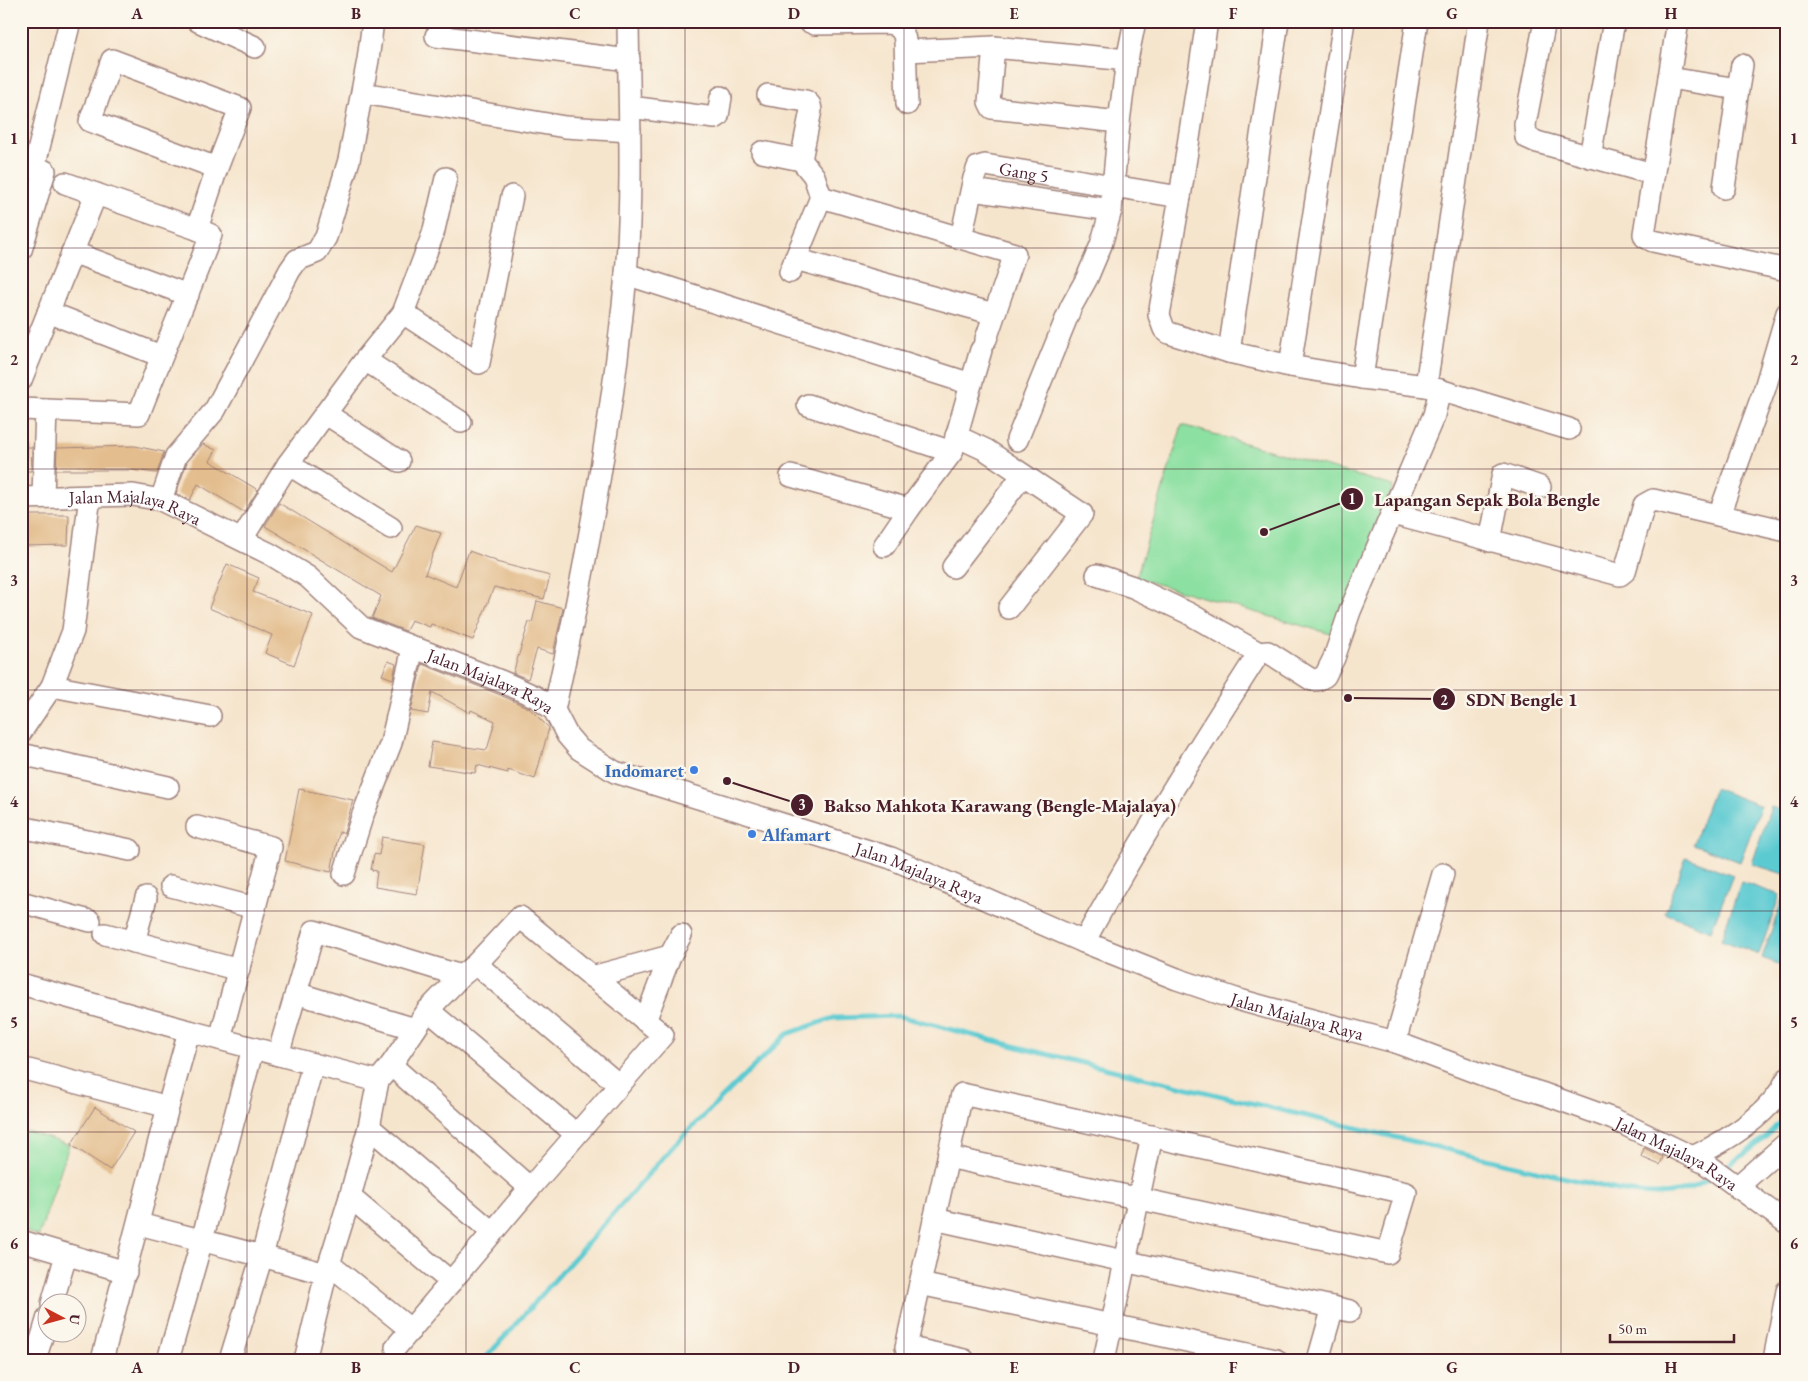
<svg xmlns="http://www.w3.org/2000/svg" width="1808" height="1381" viewBox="0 0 1808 1381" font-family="'EB Garamond',serif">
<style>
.green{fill:#8ce0a1;stroke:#6b8066}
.water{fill:#5ccad1;stroke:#53747e}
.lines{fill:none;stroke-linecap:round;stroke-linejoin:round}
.stream{stroke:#5ccad1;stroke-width:5}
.building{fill:#e3bd8e}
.minor-casing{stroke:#a0827c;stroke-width:24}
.minor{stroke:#fff;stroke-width:21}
.grid{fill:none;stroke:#4a1f2b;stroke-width:1;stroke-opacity:0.55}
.shop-dot{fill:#3f7fe0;stroke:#fbf7ec;stroke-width:2}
.labels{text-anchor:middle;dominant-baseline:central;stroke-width:5;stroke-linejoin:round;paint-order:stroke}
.street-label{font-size:18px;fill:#4a1f2b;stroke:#fbf7ec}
.shop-label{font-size:18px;font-weight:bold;fill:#366cbe;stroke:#fbf7ec;text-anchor:end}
.leader{fill:none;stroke:#4a1f2b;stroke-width:2}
.callout-dot{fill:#4a1f2b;stroke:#fbf7ec;stroke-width:2}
.mark-label{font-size:15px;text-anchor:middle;font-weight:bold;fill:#fff}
.callout-label{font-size:19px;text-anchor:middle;font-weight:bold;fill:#4a1f2b;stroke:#fbf7ec;stroke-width:5;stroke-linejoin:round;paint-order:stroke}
.neatline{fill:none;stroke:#4a1f2b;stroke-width:2}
.grid-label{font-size:16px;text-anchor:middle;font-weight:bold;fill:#4a1f2b}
</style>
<rect width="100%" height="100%" fill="#fbf7ec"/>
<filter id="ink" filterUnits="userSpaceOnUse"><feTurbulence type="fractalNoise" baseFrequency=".02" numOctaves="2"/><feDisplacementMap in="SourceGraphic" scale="10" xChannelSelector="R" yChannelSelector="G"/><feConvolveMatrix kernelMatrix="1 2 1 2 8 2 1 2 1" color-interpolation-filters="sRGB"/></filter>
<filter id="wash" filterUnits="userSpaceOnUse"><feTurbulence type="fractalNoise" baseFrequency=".0096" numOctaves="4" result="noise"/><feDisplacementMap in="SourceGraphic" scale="20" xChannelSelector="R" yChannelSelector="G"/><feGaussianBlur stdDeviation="1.12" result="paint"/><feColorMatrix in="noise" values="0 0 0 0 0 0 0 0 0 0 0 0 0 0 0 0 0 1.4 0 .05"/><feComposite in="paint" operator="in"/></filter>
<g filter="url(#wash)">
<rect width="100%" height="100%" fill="#f6e5cd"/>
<!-- green -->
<g class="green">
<path d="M1182,425l211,61 -52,151 -205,-59z"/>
<path d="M21,1129l48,16 -30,91 -18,-6z"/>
</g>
<!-- water -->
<g class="water">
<path d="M1714,788l47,18 -21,56 -47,-18z"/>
<path d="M1771,807l16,5v63l-35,-11z"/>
<path d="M1686,857l47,18 -22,56 -46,-18z"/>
<path d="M1741,882l39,13 -21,59 -38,-14z"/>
<path d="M1782,900l5,1v66l-25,-9z"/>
</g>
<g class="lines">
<!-- stream -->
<g class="stream">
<path d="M1722,1170c23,-16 49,-34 65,-57"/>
<path d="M484,1360l191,-216 112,-110 46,-16 66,-2 138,36 580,138c36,6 65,8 96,-14"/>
</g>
</g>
<g id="blocks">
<!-- building -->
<g class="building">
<path d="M203,444l13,6 -6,11 48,29 -14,22 -46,-28 -8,16 -14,-6 11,-32z"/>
<path d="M135,446l29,6 -7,21 -26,-3h-75l1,-22z"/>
<path d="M21,447h11l-1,24h-10z"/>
<path d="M279,503l113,69 24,-47 25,8 -16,41 31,13 13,-36 27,10v1l54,14 -6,23 -50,-12 -21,53 -42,-16 -1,3 -19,-7 -5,11 -34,-13 9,-22 -116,-70z"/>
<path d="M21,515h48l-1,30 -47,1z"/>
<path d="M227,564l32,14 -6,14 60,23 -19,50 -29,-12 7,-18 -63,-27z"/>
<path d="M537,601l26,7 -10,46 -16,-5 -9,30 -15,-6 16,-51 3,1z"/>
<path d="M388,661l8,3 -3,15 -11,-4z"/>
<path d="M422,664l76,30 31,14 20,20 -14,51 -27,-9v3l-31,-8 -2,8 -47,-7 4,-24 55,8 8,-29 -24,-11 -1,3 -38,-21 -4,22 -17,-3z"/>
<path d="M299,789l54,11 -9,33 -5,-1 -8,40 -46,-11z"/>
<path d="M382,837l43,7 -8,50 -42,-7 2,-16 -6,-1 3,-16 5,1z"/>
<path d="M95,1107l39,25 -24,38 -39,-25z"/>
<path d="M1644,1148l19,9 -3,8 -19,-8z"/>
</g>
</g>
</g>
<g filter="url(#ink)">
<use href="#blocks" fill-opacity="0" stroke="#a0827c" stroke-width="1"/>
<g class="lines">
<!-- minor casing -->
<g class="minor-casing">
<g id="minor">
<path d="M198,21l57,26"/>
<path d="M808,21l7,3 75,-1c10,4 14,8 15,18l2,63"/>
<path d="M1207,21l-27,176 -21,118 5,14 5,4 60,19 61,14 72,12 64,8 143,43"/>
<path d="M1545,21l-20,103 1,13 11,5 116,32"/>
<path d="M1678,21l-34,213 1,3 8,4 134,29"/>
<path d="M436,36l193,24"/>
<path d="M906,51l88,-4"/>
<path d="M1669,78l69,11 -14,99"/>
<path d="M1738,89l4,-24"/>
<path d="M363,93l202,34 65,4"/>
<path d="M768,95l38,6 4,4 1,5 -10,50"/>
<path d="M630,107l85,11 3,-2 3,-19"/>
<path d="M1119,122l-127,-14 -3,-6 5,-55 133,13"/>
<path d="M762,152l39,8 13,16 7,21 -31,75"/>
<path d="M1590,157l24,-136"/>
<path d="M21,165l13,3 36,-147"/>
<path d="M972,190l139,20"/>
<path d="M821,197l194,57 -29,85"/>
<path d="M197,229l20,-61 23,-60 -128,-48 -22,61 127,47"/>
<path id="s1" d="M961,238l13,-60 4,-11 7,-2 195,32"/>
<path d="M21,250l24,-79 -11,-3"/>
<path d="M72,252l116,43"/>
<path d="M795,259l199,55"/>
<path d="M626,274l345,110 -19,68 -144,-47"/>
<path d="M48,312l113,44"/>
<path d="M403,313l76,50 33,-167"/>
<path d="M1229,352l49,-331"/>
<path d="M365,360l96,62"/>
<path d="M1290,366l54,-345"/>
<path d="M1362,378l55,-357"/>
<path d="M21,380l75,-186 -31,-11"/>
<path d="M971,384l10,-34"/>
<path d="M1426,386l53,-365"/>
<path d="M21,409l25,1 -3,86"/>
<path d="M46,410l93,4c23,-60 49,-119 72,-179l-14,-6 -101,-35"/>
<path d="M326,414l73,47"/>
<path d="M956,436l30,14 96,64 -73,94"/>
<path d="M1017,440l54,-133 16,-29 14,-33 10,-35 8,-88 8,-62 8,-39"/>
<path d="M288,464l103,64"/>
<path d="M791,476l118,33"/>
<path id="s2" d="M21,498l112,-3 28,5 109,54 38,23 53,50 142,55 33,15 18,13 13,25 12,14 36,23 276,86 193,84 93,37 59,20 65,18 94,25 88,33 61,19 69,25 92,44 82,60"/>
<path d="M161,500l15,-44 39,-46 75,-140 7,-10 20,-8 9,-15 23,-77 19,-100 5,-39"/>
<path d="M1393,514l227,61 5,-4 19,-66 9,-5 134,31"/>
<path d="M1719,515l46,-127 22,-75"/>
<path d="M242,539l46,-75 77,-104 38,-47 30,-79 13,-56"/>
<path d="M1490,541l13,-67 37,13"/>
<path d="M884,546l25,-37 43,-57"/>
<path d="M953,567l70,-92"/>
<path d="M1097,575l36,12 55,26 71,40"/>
<path d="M52,686l158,30"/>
<path d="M554,710c32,-144 59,-289 72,-436 7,-84 3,-169 2,-253"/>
<path d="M21,732l31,-46 21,-55 17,-135"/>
<path d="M21,754l147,33"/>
<path d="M21,827l109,23"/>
<path d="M197,827l74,20 -51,192"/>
<path d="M344,874l18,-57 29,-74 22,-95"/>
<path d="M171,886l84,22"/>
<path d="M21,902l69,19"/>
<path d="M105,934l134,36"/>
<path d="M134,942l12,-44"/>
<path d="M1084,942c54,-99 114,-194 175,-289l9,-1 44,28h5l8,-4 9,-18 16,-47 84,-196 6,-25"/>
<path d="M670,956l11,-21"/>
<path d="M476,964l143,121"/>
<path d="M461,976l15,-12 44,-47 143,118 -133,153"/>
<path d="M592,977l78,-21 -25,65"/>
<path d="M21,984l168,47"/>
<path d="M296,993l119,36"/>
<path d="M428,1010l148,124"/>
<path d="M1395,1042l48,-168"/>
<path d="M278,1055l36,-124 147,45 -33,34 -37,55"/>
<path d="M313,1064l65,17 13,-16 139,123 -134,159"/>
<path d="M21,1068l147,39 -66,253"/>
<path d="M369,1127l123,105"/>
<path d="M1693,1157c33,-16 78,-43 94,-78"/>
<path d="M1737,1187l50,-44"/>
<path d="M350,1197l101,85"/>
<path d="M934,1219l416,92"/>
<path d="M139,1224l123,32 51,-192 -124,-33 -21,76"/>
<path d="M21,1241l105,31"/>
<path d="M329,1264l82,66"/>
<path d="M920,1284c14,-63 28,-127 42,-190l444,99 -18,60 -440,-96"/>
<path d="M52,1304l14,-49"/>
<path d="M35,1360l13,-43"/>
<path d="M168,1360l34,-120 51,-192"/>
<path d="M230,1360l32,-104 64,18 24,-77 19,-70 9,-46"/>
<path d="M305,1360l21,-86"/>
<path d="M964,1360l-58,-13 14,-63 356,76"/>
<path d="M1104,1360l48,-224"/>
<path d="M1318,1360l15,-53"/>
<path d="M1774,1360l13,-69"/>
</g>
</g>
<!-- minor -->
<use href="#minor" class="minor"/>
</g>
</g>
<!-- grid -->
<path class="grid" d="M247,21v1339M466,21v1339M685,21v1339M904,21v1339M1123,21v1339M1342,21v1339M1561,21v1339M21,248h1766M21,469h1766M21,690h1766M21,911h1766M21,1132h1766"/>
<!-- markers -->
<g class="shop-dot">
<circle cx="694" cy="770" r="5"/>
<circle cx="752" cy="834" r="5"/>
</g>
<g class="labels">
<!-- street labels -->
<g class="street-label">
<text stroke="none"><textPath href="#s1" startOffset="120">Gang 5</textPath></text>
<text stroke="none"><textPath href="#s2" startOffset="116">Jalan Majalaya Raya</textPath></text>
<text stroke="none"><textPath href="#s2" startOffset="520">Jalan Majalaya Raya</textPath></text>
<text stroke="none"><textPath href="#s2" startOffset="1000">Jalan Majalaya Raya</textPath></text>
<text stroke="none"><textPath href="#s2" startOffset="1405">Jalan Majalaya Raya</textPath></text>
<text stroke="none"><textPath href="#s2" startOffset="1810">Jalan Majalaya Raya</textPath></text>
</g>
<!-- shop labels -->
<g class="shop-label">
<text x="684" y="770">Indomaret</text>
<text x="762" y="834" text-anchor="start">Alfamart</text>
</g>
</g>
<!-- callouts -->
<path class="leader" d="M1264 532L1352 499M1348 698L1444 699M727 781L802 805"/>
<g class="callout-dot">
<circle cx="1264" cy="532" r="5"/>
<circle cx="1348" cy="698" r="5"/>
<circle cx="727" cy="781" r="5"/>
<circle cx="1352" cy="499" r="12"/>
<circle cx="1444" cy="699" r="12"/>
<circle cx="802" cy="805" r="12"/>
</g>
<g class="mark-label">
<text x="1352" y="504">1</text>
<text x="1444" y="705">2</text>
<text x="802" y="810">3</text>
</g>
<g class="callout-label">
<text x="1487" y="506">Lapangan Sepak Bola Bengle</text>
<text x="1522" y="706">SDN Bengle 1</text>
<text x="1000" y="812">Bakso Mahkota Karawang (Bengle-Majalaya)</text>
</g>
<!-- margin -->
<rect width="1808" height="1381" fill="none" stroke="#fbf7ec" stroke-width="55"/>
<!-- north arrow -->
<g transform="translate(62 1318) rotate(96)"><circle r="24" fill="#fbf7ec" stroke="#b4a19f"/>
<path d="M0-4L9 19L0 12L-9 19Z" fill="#c8321e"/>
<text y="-8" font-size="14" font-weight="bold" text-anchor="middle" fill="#4a1f2b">U</text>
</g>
<!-- scale -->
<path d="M1610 1334v8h124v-8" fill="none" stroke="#4a1f2b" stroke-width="2.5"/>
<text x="1618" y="1334" font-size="15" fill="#4a1f2b" stroke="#fbf7ec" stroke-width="4" paint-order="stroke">50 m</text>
<rect x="28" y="28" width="1752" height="1326" class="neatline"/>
<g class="grid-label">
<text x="137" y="19">A</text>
<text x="356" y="19">B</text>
<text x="575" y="19">C</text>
<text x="794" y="19">D</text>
<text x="1014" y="19">E</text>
<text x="1233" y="19">F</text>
<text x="1452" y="19">G</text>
<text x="1671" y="19">H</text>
<text x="14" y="144">1</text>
<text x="1794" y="144">1</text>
<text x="14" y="365">2</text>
<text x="1794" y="365">2</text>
<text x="14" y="586">3</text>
<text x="1794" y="586">3</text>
<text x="14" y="807">4</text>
<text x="1794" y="807">4</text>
<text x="14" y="1028">5</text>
<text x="1794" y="1028">5</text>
<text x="14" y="1249">6</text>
<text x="1794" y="1249">6</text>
<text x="137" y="1373">A</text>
<text x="356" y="1373">B</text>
<text x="575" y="1373">C</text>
<text x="794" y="1373">D</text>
<text x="1014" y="1373">E</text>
<text x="1233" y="1373">F</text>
<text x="1452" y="1373">G</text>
<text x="1671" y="1373">H</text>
</g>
</svg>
